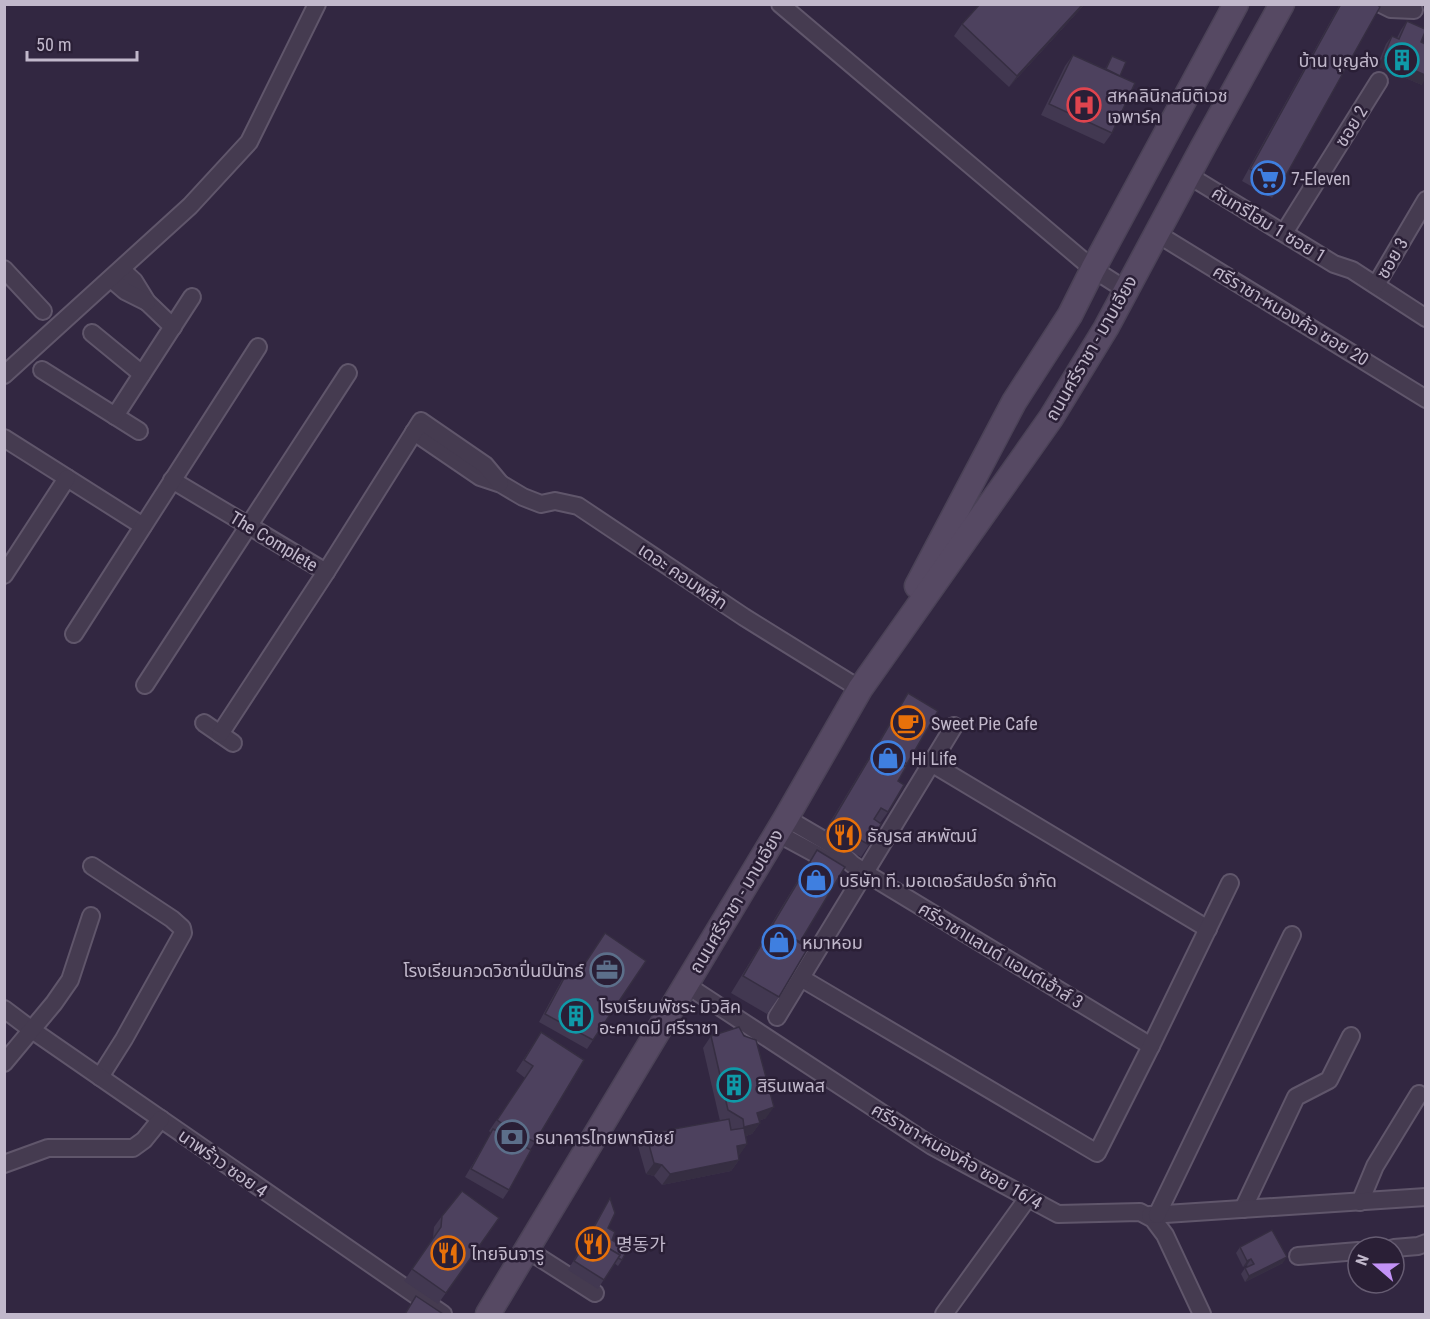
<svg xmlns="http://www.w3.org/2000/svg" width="1430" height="1319" viewBox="0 0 1430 1319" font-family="'Roboto Condensed','Noto Sans KR','Noto Sans Thai',sans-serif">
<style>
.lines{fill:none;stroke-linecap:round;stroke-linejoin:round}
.street-casing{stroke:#60566b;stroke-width:20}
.secondary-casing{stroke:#4b4257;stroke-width:27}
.street{stroke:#453b50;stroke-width:16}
.secondary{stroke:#564963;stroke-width:24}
.wall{fill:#423851}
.shaded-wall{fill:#362e42}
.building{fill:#4d415e;stroke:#362e42;stroke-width:1.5}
.labels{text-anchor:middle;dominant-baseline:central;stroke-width:5;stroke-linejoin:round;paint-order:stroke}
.poi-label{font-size:18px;fill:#c1b8cb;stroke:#2a1f36;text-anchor:start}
.street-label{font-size:18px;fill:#c1b8cb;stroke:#2a1f36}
</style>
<rect width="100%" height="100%" fill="#322741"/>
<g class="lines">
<!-- street casing -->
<g class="street-casing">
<g id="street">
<path d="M780,4l313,265 33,21"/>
<path d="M1381,4l10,5 23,1"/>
<path d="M1188,175l146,89 18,6 74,48"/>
<path d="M1156,233l270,166"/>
<path d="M1284,233l95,-152"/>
<path d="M4,269l39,42"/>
<path d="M122,270l12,11 13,21 26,25"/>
<path d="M111,279l14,12 22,11"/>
<path d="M1376,285l50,-85"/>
<path d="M92,333l50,41"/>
<path d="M42,370l97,61"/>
<path d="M4,375l186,-169 59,-64 68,-138"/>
<path d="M115,416l77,-119"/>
<path d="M414,432l66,45 21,7 22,13 18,7 14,-3 23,5 166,111 116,72"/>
<path d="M4,438l139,88"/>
<path d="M172,480l154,92"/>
<path d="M4,575l63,-97"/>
<path d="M74,634l184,-287"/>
<path d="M145,685l203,-312"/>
<path d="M204,723l29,20"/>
<path d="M220,734l106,-162 95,-151 64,44 15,18"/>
<path d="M931,763l277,166"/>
<path d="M786,818l48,28 18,18 12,8 287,174"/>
<path d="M777,833l50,27 6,1"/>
<path d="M92,866l80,53 10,9 1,5 -59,106 -24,38"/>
<path d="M801,978l296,175 54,-107 79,-163"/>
<path d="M685,984l247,162 126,68 82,-2 13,7 12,16 37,79"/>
<path d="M4,1009l28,21 411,284"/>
<path d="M777,1017l177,-291"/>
<path d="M4,1063l50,-60 16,-23 21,-64"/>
<path d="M4,1164l44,-16h85l11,-8 17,-21"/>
<path d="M1360,1202l15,-36 44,-72"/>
<path d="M1243,1209l53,-112 33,-17 22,-44"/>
<path d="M1150,1215l276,-18"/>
<path d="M1157,1215l135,-280"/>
<path d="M1394,1248l24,-2 8,-3"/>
<path d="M526,1249l69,44"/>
<path d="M1298,1256l60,-5"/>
<path d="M944,1314l83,-115"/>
</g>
</g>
<!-- secondary casing -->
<g class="secondary-casing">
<g id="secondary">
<path d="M917,586l97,-184 56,-87 23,-46 143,-265"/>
<path d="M488,1314l298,-496 74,-129 191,-271 55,-90 97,-181 79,-143"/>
</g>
</g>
<!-- street -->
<use href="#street" class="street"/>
<!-- secondary -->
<use href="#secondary" class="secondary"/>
</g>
<!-- wall -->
<g class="wall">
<path d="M980,4h105l-76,83 -55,-51 8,-12z"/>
<path d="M1340,4h36l-96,182 -8,12 -30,-17z"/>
<path d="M1407,21l14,21 1,43 -45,-19 9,-22 6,-8 5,2 4,-8z"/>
<path d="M1073,55l32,14 7,-13 8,20 -8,57 -8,11 -63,-29 24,-49z"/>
<path d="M908,693l30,18 -33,56 -7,14 -10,31 -8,11 -11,22 -8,12 -38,-23z"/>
<path d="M817,850l-17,92 -21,55 -12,17 -36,-21 33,-54 -1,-1 46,-76z"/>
<path d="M646,961l-59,88 -48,-27 24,-44 6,-9 8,5z"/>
<path d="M541,1032l-6,110 -5,8 -21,40 -6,9 -38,-22 26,-44 -2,-2 36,-53 -9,-7z"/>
<path d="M711,1036l55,82 -7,3 1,2 -8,11 -6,2 1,8 -9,12 1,4 -8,11 -69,14 -8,-9 -8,-2 -8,-28 8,-12 74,-13 -17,-73z"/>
<path d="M610,1198l-2,30 4,12 10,20 -4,6 -4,-3 -16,26 -30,-19z"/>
<path d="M442,1216l57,2 -61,86 -34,-23 29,-43 1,-11z"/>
<path d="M1240,1247l43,16 -38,19 -4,-8 4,-6 3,-1 -1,-2 -4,2 -7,-14z"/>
</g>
<!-- shaded-wall -->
<g class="shaded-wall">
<path d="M1083,4h2l-76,83 8,-11z"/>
<path d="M1383,57l42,18v4l-3,6 -45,-19z"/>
<path d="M774,1107l-8,11 -17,7 8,-12z"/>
<path d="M760,1123l-8,11 -16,5 8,-12z"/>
<path d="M747,1144l-8,12 -10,2 8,-12z"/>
<path d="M739,1160l-8,11 -69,14 8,-11z"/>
<path d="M654,1163l8,2 -8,11 -8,-2z"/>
<path d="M1287,1257l-4,6 -38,19 4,-6z"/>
<path d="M1251,1259l-4,6 -4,2 4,-6z"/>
</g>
<!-- building -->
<g class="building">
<path d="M980,4h103l-66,72 -55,-52z"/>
<path d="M1341,4h35l4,3 -100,179 -30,-17z"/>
<path d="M1407,21l18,8v3l-4,10 4,2v31l-42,-18 9,-21 7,3z"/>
<path d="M1073,55l62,28 -23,50 -63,-29z"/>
<path d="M1112,56l14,6 -6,14 -14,-7z"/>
<path d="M908,693l30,18 -31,53 -30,-18z"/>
<path d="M875,749l31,18 -8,14 6,4 -16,27 -7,-4 -7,11 7,5 -12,21 -38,-22z"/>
<path d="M817,850l28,17 -45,75 -28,-16v1h-1z"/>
<path d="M772,926l36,22 -29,49 -36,-21z"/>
<path d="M605,933l41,28 -53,79 -48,-26 24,-45 9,5z"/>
<path d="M739,1027l5,9 12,4 18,67 -17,6 3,10 -16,4 -1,-8 -15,-9 -17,-74z"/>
<path d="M541,1032l43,28 -49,82 -19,-9 -19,-13 36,-54 -9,-6z"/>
<path d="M729,1119l2,11 13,-2 3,16 -10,2 2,14 -69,14 -8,-9 -8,-2 -8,-29z"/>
<path d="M493,1129l38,21 -22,40 -38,-21z"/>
<path d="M462,1191l37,27 -53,75 -34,-24 29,-42 1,-11z"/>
<path d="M610,1198l5,15 -7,15 7,4 -3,8 15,10 -5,10 -4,-2 2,-3 -31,-18 -2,3z"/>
<path d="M1272,1230l15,27 -38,19 -4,-8 9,-4 -3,-5 -4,2 -7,-14z"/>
<path d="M589,1237l31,18 -16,25 -30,-19z"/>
<path d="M416,1296l27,18h-38z"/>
</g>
<!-- icons -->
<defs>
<g id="building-ring" transform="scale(1.725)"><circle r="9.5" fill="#2a1f36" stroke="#0f9aa8" stroke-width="1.5"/><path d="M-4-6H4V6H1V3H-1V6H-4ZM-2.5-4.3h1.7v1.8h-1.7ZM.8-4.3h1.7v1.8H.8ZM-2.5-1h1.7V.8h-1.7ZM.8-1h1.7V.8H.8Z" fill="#0f9aa8"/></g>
<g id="hospital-ring" transform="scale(1.725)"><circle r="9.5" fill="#2a1f36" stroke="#e0444e" stroke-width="1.5"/><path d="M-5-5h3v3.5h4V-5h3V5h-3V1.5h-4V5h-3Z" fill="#e0444e"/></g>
<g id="supermarket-ring" transform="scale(1.725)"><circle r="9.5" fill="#2a1f36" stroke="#3f7fe0" stroke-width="1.5"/><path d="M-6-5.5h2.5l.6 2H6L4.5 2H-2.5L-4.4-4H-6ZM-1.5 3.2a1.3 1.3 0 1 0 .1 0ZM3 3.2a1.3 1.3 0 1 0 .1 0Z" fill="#3f7fe0"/></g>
<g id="cafe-ring" transform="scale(1.725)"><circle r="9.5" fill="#2a1f36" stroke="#e8710a" stroke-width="1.5"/><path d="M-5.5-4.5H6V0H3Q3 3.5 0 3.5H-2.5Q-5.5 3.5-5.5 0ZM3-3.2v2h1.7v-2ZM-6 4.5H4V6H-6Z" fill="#e8710a"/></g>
<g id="shop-ring" transform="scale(1.725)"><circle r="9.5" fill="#2a1f36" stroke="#3f7fe0" stroke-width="1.5"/><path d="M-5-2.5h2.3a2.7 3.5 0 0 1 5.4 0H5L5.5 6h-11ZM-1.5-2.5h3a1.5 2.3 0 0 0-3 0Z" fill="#3f7fe0"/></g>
<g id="restaurant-ring" transform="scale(1.725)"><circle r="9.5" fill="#2a1f36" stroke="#e8710a" stroke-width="1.5"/><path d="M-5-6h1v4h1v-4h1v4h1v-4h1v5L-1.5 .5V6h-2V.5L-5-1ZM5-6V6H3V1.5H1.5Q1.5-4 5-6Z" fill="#e8710a"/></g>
<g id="office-ring" transform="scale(1.725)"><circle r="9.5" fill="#2a1f36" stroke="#5c6f8a" stroke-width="1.5"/><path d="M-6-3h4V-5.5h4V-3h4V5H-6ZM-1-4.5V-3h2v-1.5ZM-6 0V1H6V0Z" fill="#5c6f8a"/></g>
<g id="bank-ring" transform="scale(1.725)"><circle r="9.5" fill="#2a1f36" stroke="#5c6f8a" stroke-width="1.5"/><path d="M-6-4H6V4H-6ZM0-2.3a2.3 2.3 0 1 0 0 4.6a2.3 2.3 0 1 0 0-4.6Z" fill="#5c6f8a"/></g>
</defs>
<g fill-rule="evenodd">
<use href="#building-ring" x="1402" y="60"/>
<use href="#hospital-ring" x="1084" y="105"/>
<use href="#supermarket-ring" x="1268" y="178"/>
<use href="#cafe-ring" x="908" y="723"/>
<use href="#shop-ring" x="888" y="758"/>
<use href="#restaurant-ring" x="844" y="835"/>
<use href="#shop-ring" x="816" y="880"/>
<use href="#shop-ring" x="779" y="942"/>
<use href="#office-ring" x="607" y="970"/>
<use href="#building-ring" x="576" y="1016"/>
<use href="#building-ring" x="734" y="1085"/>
<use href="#bank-ring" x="512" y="1137"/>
<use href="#restaurant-ring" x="593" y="1244"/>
<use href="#restaurant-ring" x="448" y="1253"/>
</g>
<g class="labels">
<!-- poi labels -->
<g class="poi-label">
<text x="1379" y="60" text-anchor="end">บ้าน บุญส่ง</text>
<text x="1107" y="95">สหคลินิกสมิติเวช<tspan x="1107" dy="21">เจพาร์ค</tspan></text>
<text x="1291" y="178">7-Eleven</text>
<text x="931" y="723">Sweet Pie Cafe</text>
<text x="911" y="758">Hi Life</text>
<text x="867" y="835">ธัญรส สหพัฒน์</text>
<text x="839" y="880">บริษัท ที. มอเตอร์สปอร์ต จำกัด</text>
<text x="802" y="942">หมาหอม</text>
<text x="584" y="970" text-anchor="end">โรงเรียนกวดวิชาปิ่นปินัทธ์</text>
<text x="599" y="1006">โรงเรียนพัชระ มิวสิค<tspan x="599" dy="21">อะคาเดมี ศรีราชา</tspan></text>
<text x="757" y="1085">สิรินเพลส</text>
<text x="535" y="1137">ธนาคารไทยพาณิชย์</text>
<text x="616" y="1244">명동가</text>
<text x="471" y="1253">ไทยจินจารู</text>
</g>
<!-- street labels -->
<g class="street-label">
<text transform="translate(1351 126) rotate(-58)">ซอย 2</text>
<text transform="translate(1269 224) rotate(31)">คันทรีโฮม 1 ซอย 1</text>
<text transform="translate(1392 258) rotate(-60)">ซอย 3</text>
<text transform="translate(1291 315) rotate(31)">ศรีราชา-หนองค้อ ซอย 20</text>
<text transform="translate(1091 348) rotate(-60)">ถนนศรีราชา - มาบเอียง</text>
<text transform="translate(274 541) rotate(31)">The Complete</text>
<text transform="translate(683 576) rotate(34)">เดอะ คอมพลีท</text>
<text transform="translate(736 901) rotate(-59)">ถนนศรีราชา - มาบเอียง</text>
<text transform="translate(1001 955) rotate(31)">ศรีราชาแลนด์ แอนด์เฮ้าส์ 3</text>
<text transform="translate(957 1156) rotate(30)">ศรีราชา-หนองค้อ ซอย 16/4</text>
<text transform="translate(223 1163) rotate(35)">นาพร้าว ซอย 4</text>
</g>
</g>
<!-- border -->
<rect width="1430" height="1319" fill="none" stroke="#c1b8cb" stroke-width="12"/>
<!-- north arrow -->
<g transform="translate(1376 1265) rotate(290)"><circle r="28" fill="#2a1f36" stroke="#665c72" stroke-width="1.5"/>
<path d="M0-4.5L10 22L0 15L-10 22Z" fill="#c292f6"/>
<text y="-9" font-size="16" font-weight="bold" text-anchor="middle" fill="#c1b8cb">N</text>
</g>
<!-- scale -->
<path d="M27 51v9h110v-9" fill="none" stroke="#c1b8cb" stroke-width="3"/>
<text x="36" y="51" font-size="18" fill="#c1b8cb" stroke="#2a1f36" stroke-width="4.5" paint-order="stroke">50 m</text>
</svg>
